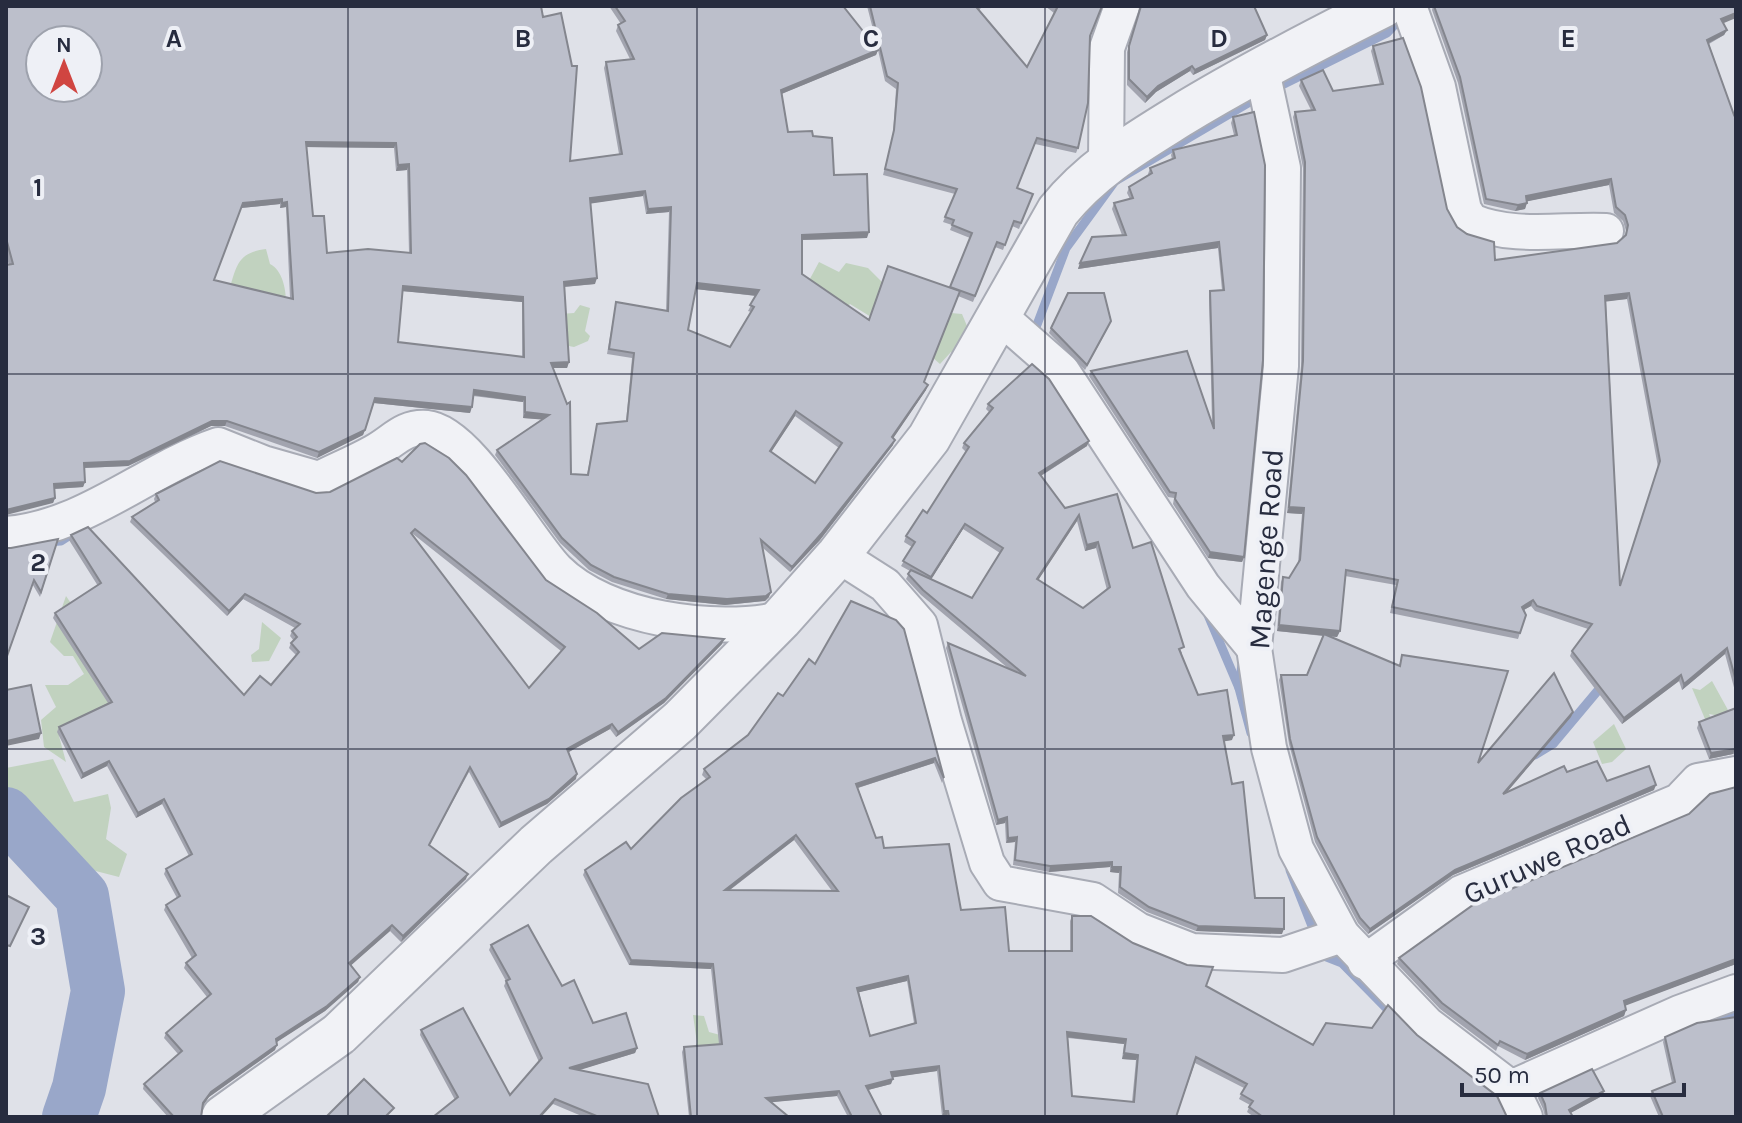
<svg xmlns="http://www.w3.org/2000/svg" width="1742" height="1123" viewBox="0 0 1742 1123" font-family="Karla,sans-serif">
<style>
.green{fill:#c1d2bf}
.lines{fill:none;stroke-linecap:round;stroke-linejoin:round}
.stream{stroke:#99a7c9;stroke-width:9}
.river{stroke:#99a7c9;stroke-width:54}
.minor-casing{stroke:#a8abb5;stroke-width:38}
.tertiary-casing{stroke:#a8abb5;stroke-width:46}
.minor{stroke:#f1f2f6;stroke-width:34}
.tertiary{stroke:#f1f2f6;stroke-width:42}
.wall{fill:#a2a4af;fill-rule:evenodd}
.shaded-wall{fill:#84868e}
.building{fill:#bcbfcb;stroke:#84868e;stroke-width:2;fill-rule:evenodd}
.grid{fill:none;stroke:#272c3f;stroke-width:2;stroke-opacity:0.55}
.labels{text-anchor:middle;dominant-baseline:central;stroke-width:8;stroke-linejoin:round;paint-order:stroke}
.street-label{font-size:30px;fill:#272c3f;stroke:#eef0f6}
.grid-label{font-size:26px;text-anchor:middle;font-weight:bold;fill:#272c3f;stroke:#eef0f6;stroke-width:8;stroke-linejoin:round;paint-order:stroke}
</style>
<rect width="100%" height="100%" fill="#dfe1e8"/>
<!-- green -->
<g class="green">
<path d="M266,249l4,15c12,6 16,24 16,38l-60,-4c11,-27 7,-45 40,-49z"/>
<path d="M819,262l20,10 7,-9 22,5 14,14 -6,38 -26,-16 -9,9 -36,-25z"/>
<path d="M580,305l10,3 -5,23 5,5 -2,5 -14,6 -16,-3 2,-30 14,-1z"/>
<path d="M951,313l11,1 5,12 7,3 -15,29 -8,-6 -11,12 -8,-7z"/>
<path d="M66,596l57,84 -11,22 -53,34 7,26 -22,-15 -3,-27 15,-13 -11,-22h23l16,-11 -11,-18h-9l-14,-14z"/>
<path d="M262,622l19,16 -12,23 -17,1 -1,-7 8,-6z"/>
<path d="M1712,681l16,29 -8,6 -11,-2 4,8 -8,-3 -13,-31 8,2z"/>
<path d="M1614,724l12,25 -14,13 -10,2 -9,-22z"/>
<path d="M53,759l21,43 34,-8 3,14 -5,31 21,15 -8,23 -35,-9 -12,12c-39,-4 -39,-7 -66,-31v-81z"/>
<path d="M693,1015l11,1 5,16 15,4 10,8 -46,14 9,-15z"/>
</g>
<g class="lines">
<!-- stream -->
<g class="stream">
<path d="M1284,84l103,-51 18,-19"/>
<path d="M1035,330l31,-82 49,-67 138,-81 4,9"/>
<path d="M45,542l16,-1 14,-9"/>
<path d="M1208,615l31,73 12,45"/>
<path d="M1239,688l3,-24"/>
<path d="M1535,755l18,-11 52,-62"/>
<path d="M1290,870l22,56"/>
<path d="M1319,954l23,9 51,52"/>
<path d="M1705,1024l31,-13"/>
</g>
<!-- river -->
<path class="river" d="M6,814l76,82 16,95 -19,97 -10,29"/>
<!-- minor casing -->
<g class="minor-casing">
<g id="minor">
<path d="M1409,6l29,81 26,123 7,11c42,18 90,8 135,10"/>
<path d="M1261,66l22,102 -2,198 -27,282 15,100 27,101 46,86 85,89 84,64"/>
<path d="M1106,162l1,-114 15,-42"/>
<path d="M997,314l65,57 141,215 51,62"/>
<path d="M6,534c79,-6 139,-64 212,-89l45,18 56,16c18,-9 37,-17 55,-27 19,-10 29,-26 53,-24 42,4 101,113 130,142 49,49 158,64 224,49"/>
<path d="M838,555l47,30 35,40 24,96 43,142 13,20 93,17 45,30 54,21 91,4 59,-20"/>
<path d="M1365,962l96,-69 218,-92 19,-20 38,-7"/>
<path d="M1511,1088l168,-75 57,-21"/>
<path d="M1511,1088l14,29"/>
</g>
</g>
<!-- tertiary casing -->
<g class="tertiary-casing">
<path id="tertiary" d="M223,1117l116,-83 197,-189 144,-124 101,-102 57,-64 91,-117 129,-227c34,-42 75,-66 120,-94 67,-41 135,-76 205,-111"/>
</g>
<!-- minor -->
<use href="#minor" class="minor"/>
<!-- tertiary -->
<use href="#tertiary" class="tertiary"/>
</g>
<!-- wall -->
<g class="wall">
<path d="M6,6l564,155 49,-7 -15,-86 2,-6 24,-3 -14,-28 2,-6 3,-1 -12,-18h234l35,43 -11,-43h115l-3,5 48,56 27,-54 -9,-7h58l-13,31 -12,111 -2,5 -41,-9 -18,44 16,6 -14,35 -7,-3 -9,24 -8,-3 -22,55 -15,-6 -34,86 2,8 -33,48v7l-73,95 -30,32 -27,-24 6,49 -4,4 -40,4 -59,-6 -54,-17 -23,-12 -29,-27 -65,-88 2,-5 45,-31 -19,-1v-16l-50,-6 -3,17 -96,-10 -11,32 -46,23 -92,-32h-14l-83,40 -44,2 1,14 -2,5 -28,2v9l-2,5 -47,-252zM878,50l7,31 11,8 -3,46 -10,40 72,19 -12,28 9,3 -2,5 20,8 -20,49 -81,33 -67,-46v-34l65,-2 -54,-102 -25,-4 -7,-38 95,-39zM306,147l88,1 2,23 11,-1 2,83h-82l-14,-37zM643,196l3,18 23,-2 -3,99 -50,-9 -9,52 25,4 -6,64 -29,2 -10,51 -16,-1 -18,-106h14l2,-6 -5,-75 31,-3 -5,-81zM280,204v4l6,-1 4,91 -76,-18 27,-72zM696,289l60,7 -8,15 3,1 -21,35 -42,-17zM402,291l120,11v55l-124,-15zM795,416l44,32 -24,35 -44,-31z"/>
<path d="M1140,6l127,29 -2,5 -72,35 -3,-4 -34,21 -11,11 -18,-18v-33z"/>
<path d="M1433,6h303l-13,17 4,7 -3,5 -15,9 25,71 2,-2v582l-11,-41 -43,36 -3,-9 -57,43 -52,-68 2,-5 16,-22 -53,-18 -4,-5 -7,4 2,5 -8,24 -128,-26 6,-28 -51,-9 -5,55 -3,6 -9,-1 71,30 3,-11 76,108 95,-51 -2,5 -64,75 60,-20 40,9 47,9 -201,85 -85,59 -10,-11 -43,-81 -26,-98 -10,-64 2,-5h26l16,-39 -46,-5 4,-49 2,-5 6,1 9,-15 4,-49 -15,-1 14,-147 2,-198 -10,-51 2,-5 16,-2 -12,-24 2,-6 32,11 47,-6 -9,-34 2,-5 74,163 10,18 38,33 122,-17 8,-7 1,-5 -3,-10 -9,-8 -5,-28 -82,16 -2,8 -10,2 -31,-7 -26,-121 -26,-73zM1627,299l31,168 -38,118 -14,-284z"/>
<path d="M1254,112l-10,445 -2,5 -34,-4 -35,-54 1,-6 -6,-1 -79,-121 2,-5 121,52 -3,-127 1,-5 12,-1 -4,-42 -140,21 2,-6 42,-28 -10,-26 2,-6 16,-4 -3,-6 2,-6 20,-12 -1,-1 2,-6 22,-9 -1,-4 2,-5 61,-15 -3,-12 2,-6z"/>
<path d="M1109,326l-24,44 -36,-37 2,-5z"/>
<path d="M988,404l99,42 -46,30 24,32 68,40 49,105h-1l17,42 34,45 -8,1 31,157 27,36 -86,-3 -49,-19 -29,-19 1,-20 -9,-1v-5l-61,5 -36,-7 2,-23 -9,1 -1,-20 -9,2 -50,-177 2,-5 61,26 -88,-74 -15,-16 4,-8 -9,-5 11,-19 -8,-5 2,-6 21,-23 39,-61 -4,-4 2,-5 25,-31 -3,-3zM1077,521l8,30 11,-3 11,42 -24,18 -45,-28zM963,529l37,24 -28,45 -41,-19z"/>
<path d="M330,492l216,88 93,69 83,-5 -58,59 -48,34 -6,-8 -41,23 7,27 -29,25 -48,24 -30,-56 -40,73 37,34 -65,63 -11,-11 -39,34 9,12 -2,5 -33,29 -49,31 -1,8 -66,47 -6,9 -2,11h-33l-25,-28 1,-5 34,-30 -14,-16 2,-5 41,-36 -23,-29 2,-5 6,-5 -28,-48 2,-5 11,-7 -13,-24 2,-5 23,-13 -27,-52 -26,14 -29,-52 -26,13 -24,-47 2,-5 49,-24 -55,-85 2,-5 43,-27 -29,-46 2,-5 173,160 27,-10 25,-30 -7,-7 2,-5 3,-2 -4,-5 2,-5 3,-3 -52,-29 -16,17 -97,-94 2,-5 23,-15 -1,-3 2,-5 160,-1zM413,534l148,117 -32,37 -117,-153z"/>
<path d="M58,539l-18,58 -29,-49z"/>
<path d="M896,620l48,158 -2,5 -8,-20 -76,25 18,50 8,10 125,103h61v-30l2,-5 61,27 73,43 107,59 104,-10 90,82h-253l-7,-5 3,-7 -11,-6 5,-11 -49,-25 -19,54 -234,-1 -5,-45 -45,6 -1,7 -23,6 14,27h-34l-11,-21 -66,6 18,15h-100l-7,-65 2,-5 35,-3 -8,-75 -82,-4 -46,-90 2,-5 46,-21 75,-70 -4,-4 2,-6 44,-34 35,-39 32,-32zM794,840l38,51 -102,-1zM907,981l7,42 -44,13 -11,-44zM1068,1038l56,6 -2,15 14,1 -4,42 -60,-6z"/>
<path d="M1736,708v47l-3,-1 -24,5 -12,-31 2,-6z"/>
<path d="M1736,787v177l-111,41 1,5 -2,6 -99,44 -27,-14 -2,5 -56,-42 -43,-45 2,-6 290,-144z"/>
<path d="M491,945l71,41 31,37 44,25 -2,5 -57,17 81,47h-75l-31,-13 -98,-4 -35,-65 1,-5 89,65 29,-33 -35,-76 2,-5 -17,-31z"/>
<path d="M1665,1037l71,80h-77l-9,-21 2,-5 20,-8 -9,-41z"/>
<path d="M1540,1093l62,3 -32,17 3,4h-28l-2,-8 -5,-11z"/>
</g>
<!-- shaded-wall -->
<g class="shaded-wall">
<path d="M1736,13v5l-17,7 2,-6z"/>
<path d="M1727,30l-3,5 -19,10 2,-5z"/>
<path d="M1267,35l-2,5 -72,35 2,-5z"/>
<path d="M878,50l-2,5 -97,40 2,-5z"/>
<path d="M1192,66l-2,5 -34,21 -11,11 2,-6 11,-11z"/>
<path d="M306,142l90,1 -2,5 -90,-1z"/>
<path d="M409,164l-2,6 -11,1 2,-6z"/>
<path d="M1611,179l-2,6 -85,17 2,-6z"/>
<path d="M645,191l-2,5 -55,8 2,-6z"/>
<path d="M282,199l-2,5 -39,4 2,-5z"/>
<path d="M287,202l-1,5 -6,1 2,-5z"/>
<path d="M1527,203l-2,6 -10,2 3,-6z"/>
<path d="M671,207l-2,5 -23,2 2,-5z"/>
<path d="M869,232l-2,6 -67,2 2,-5z"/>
<path d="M1219,242l-1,6 -140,21 2,-6z"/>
<path d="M597,278l-2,6 -33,3 2,-5z"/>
<path d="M697,283l62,7 -1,6 -63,-7z"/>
<path d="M403,286l120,11 -1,5 -121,-11z"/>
<path d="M1629,293l-2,6 -24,3 2,-6z"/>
<path d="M569,362l-2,6h-18l2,-5z"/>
<path d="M928,385l-2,5 -36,53 2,-6z"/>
<path d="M474,390l51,7 -2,5 -51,-7z"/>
<path d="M375,398l97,9 -2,6 -96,-10z"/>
<path d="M796,411l-1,5 -27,41 2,-6z"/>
<path d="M525,412l24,3 -2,5 -24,-2z"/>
<path d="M212,421h15l-2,5h-14l-83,40 -46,2 2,-5z"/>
<path d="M365,430l-2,5 -46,23 2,-6z"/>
<path d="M895,440l-2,5 -73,95 -30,32 2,-5z"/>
<path d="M1089,441l-2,5 -50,32 2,-5z"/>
<path d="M85,482l-2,5 -31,2 2,-5z"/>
<path d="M55,498l-2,5 -47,12v-5z"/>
<path d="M1289,507l15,1 -2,6 -15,-1z"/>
<path d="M1079,515l-2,6 -42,64 2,-6z"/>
<path d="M965,524l-2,5 -34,54 2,-6z"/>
<path d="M1098,542l-2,6 -11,3 2,-6z"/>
<path d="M1210,552l34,5 -2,5 -34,-4z"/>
<path d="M771,592l-2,5 -4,4 -40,4 -59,-6 2,-5z"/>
<path d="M245,594l-2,5 -16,17 2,-5z"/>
<path d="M1533,600l-2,6 -11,6 2,-5z"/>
<path d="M1279,625l61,6 -3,6 -60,-6z"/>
<path d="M724,639l-2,5 -58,59 -48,34 2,-5z"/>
<path d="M1727,648l-2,6 -43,36 2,-6z"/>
<path d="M1681,675l-2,6 -57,43 2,-6z"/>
<path d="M1573,712l-2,5 -70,82 2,-5z"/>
<path d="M612,724l-2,5 -45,25 2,-5z"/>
<path d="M41,733l-2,6 -33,7 1,-5z"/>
<path d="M1234,735l-2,5 -11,2 2,-6z"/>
<path d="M1735,749l-2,5 -24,5 2,-6z"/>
<path d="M935,758l-1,5 -80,26 2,-5z"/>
<path d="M109,761l-2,5 -26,13 2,-5z"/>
<path d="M577,774l-1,5 -29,25 -48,24 2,-5z"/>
<path d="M1656,785l-2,5 -201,85 -85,59 2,-5 85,-59z"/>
<path d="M164,799l-2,5 -26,14 2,-5z"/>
<path d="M1007,817l-2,6 -9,2 2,-5z"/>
<path d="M796,835l-2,5 -71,55 2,-5z"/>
<path d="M1017,837l-2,5 -9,1 2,-5z"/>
<path d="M1112,862l-2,5 -61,5 1,-6z"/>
<path d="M1112,867h9l-2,6 -9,-1z"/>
<path d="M468,874l-2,5 -65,63 2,-6z"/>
<path d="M392,925l-2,6 -42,37 1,-5z"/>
<path d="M1198,926l86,3 -2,5 -86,-3z"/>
<path d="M1736,959v5l-114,43 2,-6z"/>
<path d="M631,960l82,4 -2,5 -82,-4z"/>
<path d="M908,976l-1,5 -51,12 1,-5z"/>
<path d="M360,977l-2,5 -33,29 -51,33 2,-5z"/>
<path d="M1626,1010l-2,6 -99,44 2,-6z"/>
<path d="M1067,1032l59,7 -2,5 -59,-7z"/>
<path d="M277,1045l-2,5 -66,47 -8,11 2,-5 8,-11z"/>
<path d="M637,1048l-2,5 -68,21 2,-6z"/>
<path d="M1124,1053l14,2 -2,5 -14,-1z"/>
<path d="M939,1066l-2,5 -48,7 2,-6z"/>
<path d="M893,1079l-2,5 -27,7 2,-5z"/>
<path d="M839,1091l-2,5 -73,7 2,-5z"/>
<path d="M1604,1091l-2,5 -35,19 2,-5z"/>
<path d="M555,1099l-2,5 -12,13h-2z"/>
<path d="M944,1111h4l-1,5h-5z"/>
</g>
<!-- building -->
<g class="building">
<path d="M6,6h535l2,11 18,-4 11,53h5l-7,95 52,-7 -16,-92 28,-3 -16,-34 7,-4 -10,-15h228l35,44 -97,40 7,42 24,-1 1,5 19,2 2,37 33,-1 2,58 -67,3v39l67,46 19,-54 72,25 -36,91 4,3 -36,52 3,3 -74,94 -29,33 -31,-27 10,52 -5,4 -39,3 -59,-5 -54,-17 -23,-12 -29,-27 -65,-88 52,-35 -24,-3v-15l-51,-7 -2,17 -97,-9 -10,32 -46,22 -92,-31h-15l-82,40 -46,2 1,19 -31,2 1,14 -49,12v-245l7,-1 -7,-26zM40,40h48v48h-48zM306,142l90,1 2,22 11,-1 2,89 -43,-4 -41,4 -3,-37h-11zM645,191l3,18 23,-2 -3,104 -52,-9 -7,47 25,4 -7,68 -30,3 -9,51 -17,-1 -1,-72 -3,2 -16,-41 18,-1 -5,-80 33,-4 -7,-80zM282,199v4l5,-1 6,97 -79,-19 29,-77zM697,283l62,7 -9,15 4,2 -24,40 -42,-17zM403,286l120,11 1,60 -126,-15zM796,411l46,32 -27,40 -45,-32z"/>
<path d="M870,6h110l-3,2 50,59 30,-59 -3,-2h48l-12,30 -2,67 -10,45 -41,-10 -20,50 16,6 -12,29 -7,-2 -9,24 -8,-3 -22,54 -25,-9 22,-54 -20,-8 2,-5 -9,-3 12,-28 -72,-20 9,-39 4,-47 -11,-7z"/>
<path d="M1141,6h113l13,29 -72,35 -3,-4 -34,20 -11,11 -18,-18v-33z"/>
<path d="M1434,6h302v7l-15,6 6,11 -20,10 27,75 2,-2v568l-9,-33 -43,36 -3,-9 -57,43 -52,-67 20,-27 -55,-18 -4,-6 -11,7 4,8 -6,18 -128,-26 6,-27 -52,-10 -6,61 -61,-6 4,-48 6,1 11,-18 4,-52 -15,-1 14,-146 2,-199 -10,-50 20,-2 -14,-30 22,-10 10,21 50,-7 -10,-38 30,-8 18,49 26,122 10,18 10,7 27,8 1,18 122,-17 9,-8 2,-10 -3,-10 -9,-8 -5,-28 -85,17 1,7 -9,2 -32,-6 -26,-122zM1629,293l31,168 -40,125 -15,-290z"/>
<path d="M1254,112l11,53 -2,195 -19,197 -34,-5 -35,-53 1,-6 -6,-1 -79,-121 96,-20 27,78 -4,-138 14,-1 -5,-48 -139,21 12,-26 34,-2 -12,-32 19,-5 -4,-11 23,-14 -2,-5 25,-10 -2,-8 64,-15 -4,-18z"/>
<path d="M1068,293h36l7,28 -24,44 -36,-37z"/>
<path d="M1032,364l17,15 40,62 -50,32 26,35 52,-14 16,54 18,-6 33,105 -5,2 19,46 29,-5 7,45 -11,1 9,48 11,-2 12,116h29v31l-86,-3 -49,-19 -29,-20 1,-20h-9v-5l-62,4 -35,-6 2,-23 -9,1 -1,-21 -9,3 -50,-177 78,33 -103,-86 -15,-16 3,-4 61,28 31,-50 -38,-24 -34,53 -28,-16 12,-19 -9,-6 17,-26 4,3 42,-66 -5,-4 29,-35 -5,-4zM1079,515l8,30 11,-3 12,45 -27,21 -46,-29z"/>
<path d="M425,443l24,15 17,17 80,105 51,33 42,36 23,-16 62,6 -58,59 -48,34 -6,-8 -45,25 10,25 -28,25 -48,24 -31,-56 -41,78 39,29 -65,62 -11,-11 -43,38 11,14 -33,29 -51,33 1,6 -66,47 -8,11 -2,14h-27l-30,-33 38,-33 -16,-18 45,-39 -25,-31 10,-8 -30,-50 14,-9 -14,-27 26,-15 -28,-55 -26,14 -29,-52 -26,13 -24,-47 53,-25 -57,-89 46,-30 -30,-48 17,-8 156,168 16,-19 11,9 28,-33 -8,-9 6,-6 -5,-6 8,-7 -55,-30 -16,17 -97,-94 27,-17 -3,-6 64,-33 96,32 14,-1 67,-34 5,4 18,-18zM415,529l150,118 -36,41 -118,-155z"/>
<path d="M58,539l-17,53 -7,-12 -28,79v-111h5z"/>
<path d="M851,601l45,19 8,9 40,149 -9,-20 -79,26 20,54 6,-1 2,11 65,-4 12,66 44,-3 4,44h63v-35h19l42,27 54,22 26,2 -7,19 107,59 13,-22 46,5 16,-23 29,30 80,61 10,21h-244l-14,-10 4,-6 -12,-7 6,-10 -51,-27 -20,60h-227l-1,-6h-4l-5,-45 -48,6 2,7 -27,7 16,31h-30l-13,-26 -73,7 23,19h-98l-7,-70 38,-3 -9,-80 -82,-4 -46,-90 41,-28 5,7 50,-51 29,-21 -6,-8 44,-34 30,-42 5,3 26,-37 6,5zM796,835l42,56 -113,-1zM908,976l8,47 -46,13 -13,-48zM1067,1032l59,7 -2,14 14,2 -4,47 -62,-6z"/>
<path d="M1324,634l76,32 2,-11 106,16 -30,92 76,-90 19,39 -70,82 61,-28 3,6 30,-11 10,20 42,-15 7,19 -201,85 -85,59 -10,-11 -43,-81 -27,-98 -9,-64h26z"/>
<path d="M31,685l10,48 -34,8 -1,-51z"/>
<path d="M1736,708v41l-25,4 -12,-31z"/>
<path d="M1736,787v172l-112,42 2,9 -99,44 -27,-13 -2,4 -56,-42 -43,-45 74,-53 216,-91 21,-20z"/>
<path d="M6,895l23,12 -19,39 -4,-1z"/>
<path d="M528,925l34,61 12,-6 19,43 33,-10 11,35 -68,20 79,16 11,33h-60l-44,-18 -16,18h-106l25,-20 -37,-67 42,-22 47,87 32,-37 -36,-77 4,-2 -19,-34z"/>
<path d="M1736,1017v100h-73l-11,-26 23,-9 -10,-45 32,-14z"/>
<path d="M1592,1069l12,22 -35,19 4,7h-26l-2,-13 -5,-11z"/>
<path d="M364,1079l30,29 -9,9h-59z"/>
</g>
<!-- grid -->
<path class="grid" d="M348,6v1111M697,6v1111M1045,6v1111M1394,6v1111M6,374h1730M6,749h1730"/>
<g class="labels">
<!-- street labels -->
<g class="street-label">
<text transform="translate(1266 549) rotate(-86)">Magenge Road</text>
<text transform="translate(1547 859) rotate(-24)">Guruwe Road</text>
</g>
</g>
<g class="grid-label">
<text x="174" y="47">A</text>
<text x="523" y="47">B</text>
<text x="871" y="47">C</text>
<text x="1219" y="47">D</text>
<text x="1568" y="47">E</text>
<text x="38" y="196">1</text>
<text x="38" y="571">2</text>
<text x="38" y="945">3</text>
</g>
<!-- border -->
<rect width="1742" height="1123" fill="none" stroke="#272c3f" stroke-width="16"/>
<!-- north arrow -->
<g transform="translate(64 64)"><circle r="38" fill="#eef0f6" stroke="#9ea2ad" stroke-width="2"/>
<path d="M0-6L14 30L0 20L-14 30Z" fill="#d04541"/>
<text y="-12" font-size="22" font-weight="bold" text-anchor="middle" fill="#272c3f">N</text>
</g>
<!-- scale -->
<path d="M1462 1083v12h222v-12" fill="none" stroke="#272c3f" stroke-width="4"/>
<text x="1474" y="1083" font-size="24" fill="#272c3f" stroke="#eef0f6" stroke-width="6" paint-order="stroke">50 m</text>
</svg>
